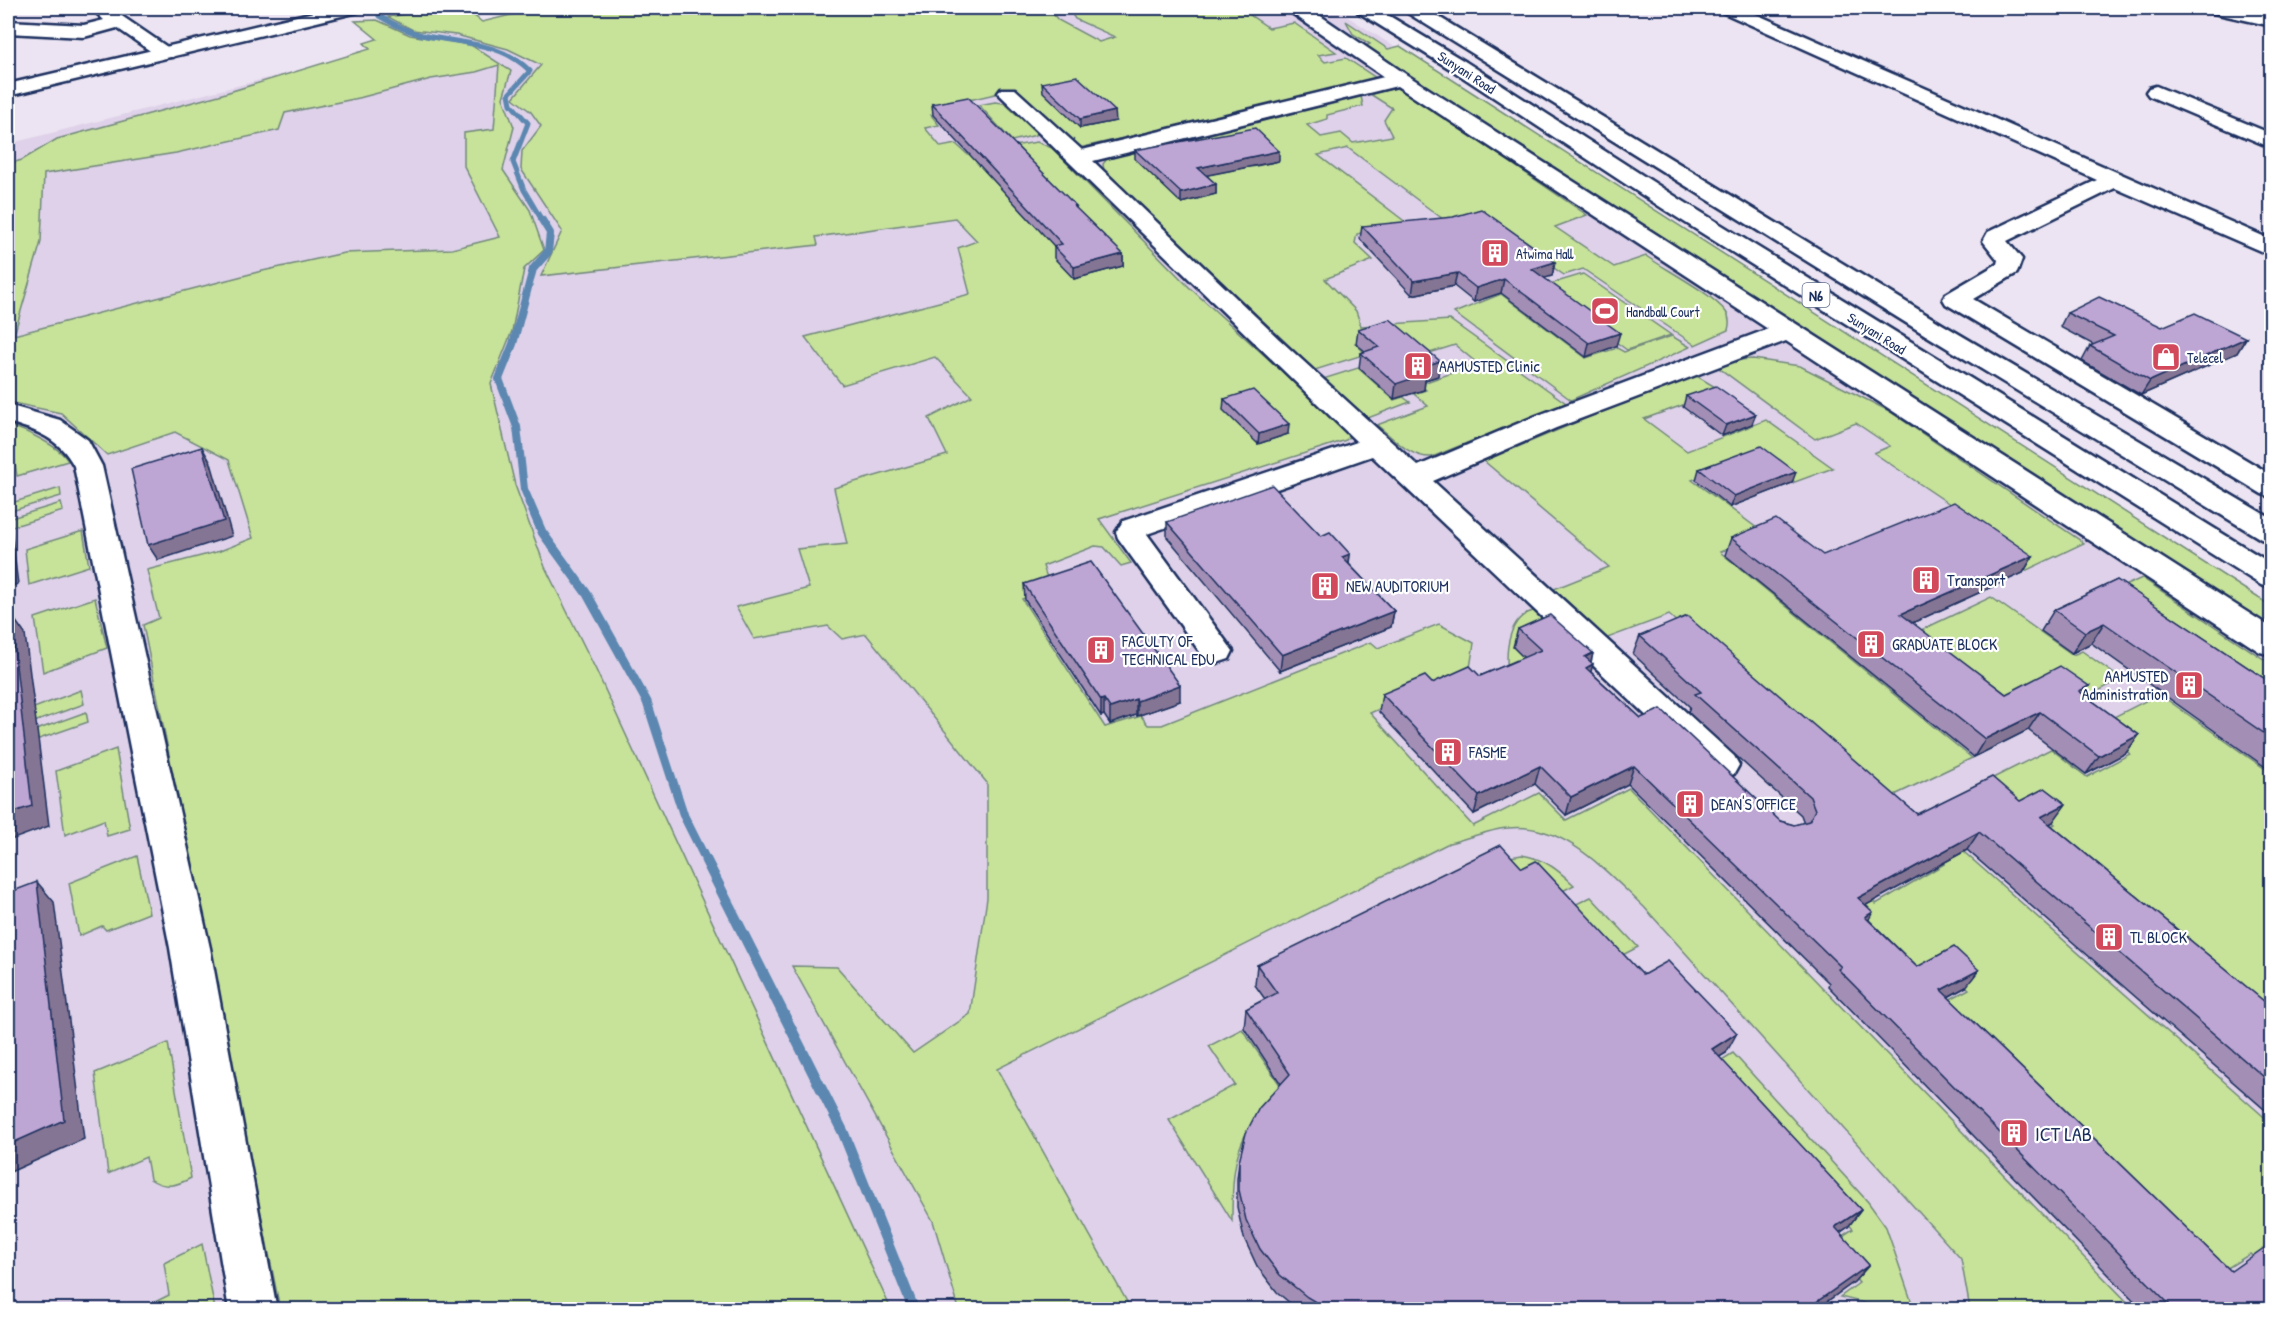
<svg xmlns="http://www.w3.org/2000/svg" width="2279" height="1317" viewBox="0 0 2279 1317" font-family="'Patrick Hand',sans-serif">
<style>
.built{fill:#ded1e9}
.green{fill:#c7e299;stroke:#71887c;stroke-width:1.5;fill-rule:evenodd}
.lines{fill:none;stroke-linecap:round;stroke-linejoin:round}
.stream-far3{stroke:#5c87b0;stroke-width:5}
.stream-far2{stroke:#5c87b0;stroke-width:8}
.stream-far1{stroke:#5c87b0;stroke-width:9}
.stream{stroke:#5c87b0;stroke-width:11}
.street-casing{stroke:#1b2f5e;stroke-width:5}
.secondary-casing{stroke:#1b2f5e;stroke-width:5}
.primary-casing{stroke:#1b2f5e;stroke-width:5}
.street{fill:#fff;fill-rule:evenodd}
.secondary{fill:#fff;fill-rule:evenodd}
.primary{fill:#fff;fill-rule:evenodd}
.wall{fill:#a38fb6;stroke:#1b2f5e;stroke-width:1.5}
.shaded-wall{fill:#857494;stroke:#1b2f5e;stroke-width:1.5}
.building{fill:#bea6d4;stroke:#1b2f5e;stroke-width:1.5}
.labels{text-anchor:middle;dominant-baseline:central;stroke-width:4.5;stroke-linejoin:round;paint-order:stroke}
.far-street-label{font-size:14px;fill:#1b2f5e;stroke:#fff}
.far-poi-label{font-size:14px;fill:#1b2f5e;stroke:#fff;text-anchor:start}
.shield{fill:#fff;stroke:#5f6d8e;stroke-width:1.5}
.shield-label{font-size:15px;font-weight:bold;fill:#1b2f5e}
.poi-label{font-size:16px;fill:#1b2f5e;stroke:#fff;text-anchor:start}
.near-poi-label{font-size:20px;fill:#1b2f5e;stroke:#fff;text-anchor:start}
</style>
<rect width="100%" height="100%" fill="#ece4f2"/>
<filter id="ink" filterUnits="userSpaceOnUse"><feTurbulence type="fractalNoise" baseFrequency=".0167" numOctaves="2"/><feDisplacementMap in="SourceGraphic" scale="12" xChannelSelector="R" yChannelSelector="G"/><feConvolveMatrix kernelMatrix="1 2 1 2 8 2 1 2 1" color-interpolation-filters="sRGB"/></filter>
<g filter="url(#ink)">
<!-- built -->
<path class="built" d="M544,8h790l937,600v701l-2263,1v-1166z"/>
<!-- green -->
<g class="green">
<path d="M443,8h21l18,14 58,-14h508l10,12 41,22 16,-5 -40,-18 -7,-11h206l2,1 -26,6 19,13 25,-5 42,29 -18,3 7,7 21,-4 33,22 -300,68 -67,-58 -73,17 4,5 -12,3 8,10 -14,3 16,19 15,-3 11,10 70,-12 15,6 138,140 159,144v5l-3,3 -247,79 32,44 -10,3 -17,-19 -9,-1 -52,20 3,9 10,12 -34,12 83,128 36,-11 7,9h14l209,-83 7,6 61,-24 35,19 -6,37 -43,9 -55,24 103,113 66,-33 27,27 63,-32 505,521h-164l-9,-50 -317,-352c-38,-35 -79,-85 -136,-79 -17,1 -42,11 -59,15l-452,226 134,240h-172l-26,-88 -141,-255 45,1 76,86 57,-39 17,-116v-115l-121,-149 -24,5 -14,-13 -74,13 -18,-32 73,-19 -12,-39 50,-5 -13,-56 113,-33 -18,-37 43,-22 -37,-39 -93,28 -37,-48 165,-43 -12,-46 19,-7 -22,-23 -139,19 2,8 -277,31 21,-45 -41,-62 1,-18 19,-25 -10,-14 -18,-14 28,-33 -33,-16 -52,-14 -43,-5 -25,-13z"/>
<path d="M377,20l33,15 61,10 40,26 -8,27 11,29 -11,43 27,40 14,40 -20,19 -12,62 -21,53 24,101 30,82 51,103 295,639h-611l-137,-684 16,-7 -12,-48 73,-19 33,-13 -24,-78 -54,-28 -68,23 -46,-42 -53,-11v-238l14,-4 35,-21 162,-44 151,-46 -6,-6 13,-4 -22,-18zM499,65l-5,64 -30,4v33l36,71 -48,12 -108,4 -86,19 -244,63 27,-93 3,-68 132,-21 103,-23 6,-17 74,-15 72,-19 45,-7z"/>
<path d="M1346,21l42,28 12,-3 871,560v31l-910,-589 9,-4 -17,-10z"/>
<path d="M1396,88l13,5 178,122 -32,12 59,40 32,-11c22,15 64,36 80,56 4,6 4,11 2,18l-33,15 -112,-76 -19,6 -85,-59 -28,9 -103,-77 -30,7 106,81 -48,-7 -19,5 -2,9 18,17 -48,19 31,32 5,15 89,-6 116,83 -134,54c-22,1 -39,-19 -55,-32l51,-19 -14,-12 12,-4 -6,-6 58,-20 -23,-19 -38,12 -29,-24 -33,10 11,11 -51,16 -211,-199 -1,-7 3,-4 20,-8 235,-56 2,10 -36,9v4l-20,6 14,12 20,-4 12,10 39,-7 -8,-16 8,-12 -22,-14zM1259,147l16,15 -23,5 -11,-10z"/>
<path d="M995,102l9,1 33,30 -1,2 -24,6 -33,-36z"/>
<path d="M1583,274l88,61 -44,15 -87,-63z"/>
<path d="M1501,294l85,64 31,-10 7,4 48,-16 18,11 -119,53 -117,-87z"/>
<path d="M1753,359l47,7 89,45 195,132 -59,28 -56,-40 -9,-20 -86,-58 16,-7 -34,-23 -41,16 -96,-71v-3l18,-5z"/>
<path d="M1358,368l36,32 9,-3 7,5 -42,16 -45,-39z"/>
<path d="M1695,375l27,16 -78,28 43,32 79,-31 67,48 -38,14 -30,-21 -45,8 -28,11 73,54 -45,18 252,206 -92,44 -211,-187 -64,24 -51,-50 55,-22 -125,-106 203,-85z"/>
<path d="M8,425c16,5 52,21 60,36l-51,15 -5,-31 -4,1z"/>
<path d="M60,488l1,8 -53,16v-8z"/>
<path d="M61,503l2,8 -55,17v-9z"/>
<path d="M83,531l6,35 -60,19 -4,-36z"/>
<path d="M2142,578l129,86v46l-167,-115z"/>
<path d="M1991,597l82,58 9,-4 39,28 -36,19 -79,6 -93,-70z"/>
<path d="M95,598l12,50 -64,24 -8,-54z"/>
<path d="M1533,611l9,2 39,37 -73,22c-3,-22 1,-55 25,-61z"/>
<path d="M81,690l3,14 -47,17 -22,5 -2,-10z"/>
<path d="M2159,694l112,79v256l-236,-195 20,-10 -22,-20 -22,11 -34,-29 74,-37 36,28 43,-23 -36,-27z"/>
<path d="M86,712l2,10 -72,25 -2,-9z"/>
<path d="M116,749l14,80 -23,7 -3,-16 -39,15 -9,-64z"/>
<path d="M1923,816l348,307v150l-21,-19 -32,20 -277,-270 28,-15 -30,-28 -25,13 -99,-104 15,-9 46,43 68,-40 -43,-39z"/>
<path d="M1522,855c23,4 35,14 52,30l-25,13 -39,-41z"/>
<path d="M137,856l12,57 -43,17 -4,-4 -23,10 -10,-53z"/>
<path d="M1591,897l47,50 -27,14 -47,-51z"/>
<path d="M1242,1029l45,66c-10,8 -24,17 -33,27 -22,26 -22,67 -22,99l-63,-101 66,-35 -26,-39z"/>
<path d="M168,1043l23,135c-15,8 -26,11 -41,1l-4,-22 -38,17 -13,-101z"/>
<path d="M1733,1053l135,149 18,25 28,82h-25l-49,-12 19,-14 -32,-37 26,-17 -146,-160z"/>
<path d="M202,1244l13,65h-74l28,-14 -5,-32z"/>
</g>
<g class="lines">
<!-- stream-far3 -->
<path class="stream-far3" d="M379,16c14,8 27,15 43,19 38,9 79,6 108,36l-21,23 2,10 17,19 -15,39 11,28 19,32"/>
<!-- stream-far2 -->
<path class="stream-far2" d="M530,503l-6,-14 -7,-62 -18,-48 14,-35 20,-75 15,-17 2,-19 -8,-13"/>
<!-- stream-far1 -->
<path class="stream-far1" d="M529,502l13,30 45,62 60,108 37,114 23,46"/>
<!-- stream -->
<path class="stream" d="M706,860l137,272 71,178"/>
<!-- street casing -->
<g class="street-casing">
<g id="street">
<path d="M96,8h14l66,45 -3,4h-14l-42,-29 -33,9 -76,-4v-12l76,4 20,-5 -10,-9z"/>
<path d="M1293,8h16l98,67 865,553v27l-12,-3 -474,-311 -230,87 -123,53 301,275 5,9 -5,9 -13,4 -13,-4 -336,-318 -225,78 86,117 -4,8 -12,4 -12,-4 -87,-121 -2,-6 7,-11 234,-79 -359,-349 3,-4h14l67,61 302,-73 -91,-63 -2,-4zM1397,86l371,243 -232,87 -118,50 -139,-127 -186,-178z"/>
<path d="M1719,8h23l530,232v16l-157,-68 -108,53 15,18 -5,14 -44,26 299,176v22l-10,-3 -316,-190 -3,-5 3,-5 51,-30 1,-4 -15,-19 5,-9 109,-52 -375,-168z"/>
<path d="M2206,8h31l35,7v11l-63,-14z"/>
<path d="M2156,86l116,48v14l-123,-52 -3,-4 3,-4z"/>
<path d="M8,405l52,15 28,20 14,26 108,482 67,362h-48l-59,-362 -96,-482c-14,-28 -39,-36 -66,-44z"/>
</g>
</g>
<!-- secondary casing -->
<g class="secondary-casing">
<path id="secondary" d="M331,8h30l-3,4 -350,84v-12z"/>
</g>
<!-- primary casing -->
<g class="primary-casing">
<g id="primary">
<path d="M1355,8h21l90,54 212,136 594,366v24l-11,-3 -599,-377 -210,-138 -94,-58z"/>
<path d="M1403,8h21l518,316 330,195v23l-11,-3 -337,-205 -518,-322z"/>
</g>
</g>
<!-- street -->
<use href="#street" class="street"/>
<!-- secondary -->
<use href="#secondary" class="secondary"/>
<!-- primary -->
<use href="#primary" class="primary"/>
</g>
<!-- wall -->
<g class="wall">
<path d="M1042,83l74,38 -36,7 -37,-36z"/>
<path d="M932,104l144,102v3l47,45v12l-49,13 -20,-21v-12l-121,-131z"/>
<path d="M1135,150l144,11 -73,14 10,9v10l-35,9 -46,-44z"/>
<path d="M1362,226l193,36 -3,14 -8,2 72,68 -30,11 -85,-64 -27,9 -20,-16 -42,9 -52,-56z"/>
<path d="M2067,313l95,14 84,11 -9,15 -96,42 -59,-34 8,-15 4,-1 -34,-18z"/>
<path d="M1358,329l80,47 -13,4 -1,10 -30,9 -35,-31 2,-15 4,-2 -9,-7z"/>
<path d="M1686,396l66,28 -30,12 -39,-29z"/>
<path d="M1224,399l64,35 -30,10 -35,-34z"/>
<path d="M1699,469l93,14 -62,24 -34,-27z"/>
<path d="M1167,522l154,14 29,18 -1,10 45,47 -3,16 -111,44 -113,-134z"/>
<path d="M1731,538l92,17 210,1 -10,17 -111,50 94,71 83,-8 -6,8 56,41 -13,18 -40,21 -58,-44 -54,27 -249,-202z"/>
<path d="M2117,580l154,103v88l-180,-128 -19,10 -31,-22 13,-21z"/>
<path d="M1024,584l156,117 -43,15 -1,-1 -26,9 -6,-9 -3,1 -76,-116z"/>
<path d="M1518,629l75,24 -2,9v10l50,46 139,103 14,4 10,-2 -3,-8 -113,-103 2,-5 -57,-53 7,-18 277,178 103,-13 33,21 -3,2 221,183v108l-304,-265 -101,55 3,15 48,47 49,20 -18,10 323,313h-128l-315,-324 1,-3 -201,-199 -62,31 -31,-31 -61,30 -95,-102 3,-18 50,-11 48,-7 44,-18 -11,-11z"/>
<path d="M1522,868l121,107 83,78 -7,4 142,153 -13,17 -8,6 29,32 -15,17 -39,28h-517l-21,-18 -20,-26 -13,-28 -7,-31v-28l2,-18 42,-77 -37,-56 2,-19 19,-10 -10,-14 2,-20z"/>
</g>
<!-- shaded-wall -->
<g class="shaded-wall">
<path d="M1115,111l1,10 -36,7v-9z"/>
<path d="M1279,151v10l-81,16v-9z"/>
<path d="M1216,184v10l-35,9v-10z"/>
<path d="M1123,254v12l-49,13v-12z"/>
<path d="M1555,262l-3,14 -23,7 3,-14z"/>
<path d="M1457,273l-3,13 -42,9 2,-14z"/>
<path d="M1504,279l-3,14 -27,9 2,-14z"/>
<path d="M1620,333l-4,13 -30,11 3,-14z"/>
<path d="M2246,338l-9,15 -96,42 9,-14z"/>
<path d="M1440,361l-2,15 -13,4 -1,10 -30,9 2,-15 23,-16z"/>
<path d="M1756,414l-4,10 -30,12 4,-11z"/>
<path d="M1289,424l-1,10 -30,10 1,-10z"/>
<path d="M202,447l9,16 21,73 -74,24 -10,-15z"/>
<path d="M1796,472l-4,11 -62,24 4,-11z"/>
<path d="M8,506l10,78 -10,3z"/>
<path d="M1350,554l-2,16 -6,-13z"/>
<path d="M2033,556l-10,17 -131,59 9,-18z"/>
<path d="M1394,611l-3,16 -111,44 2,-16z"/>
<path d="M10,613l15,21 24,192 -41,15z"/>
<path d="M2104,623l-13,20 -19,10 13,-21z"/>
<path d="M1593,653l-3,13 3,-2 -5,18 -3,-25z"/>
<path d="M1180,685v16l-43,15v-15z"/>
<path d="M2089,686l-12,18 2,-13z"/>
<path d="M1104,699v16l-3,1v-16z"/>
<path d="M1136,699v16l-26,9v-16z"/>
<path d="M2040,712l-12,18 -54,27 11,-18z"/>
<path d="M2139,735l-13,18 -40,21 13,-18z"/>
<path d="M1540,766l-5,18 -61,30 5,-18z"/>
<path d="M1634,766l-6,18 -62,31 5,-18z"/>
<path d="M2066,804l-13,18 -24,13 12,-18z"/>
<path d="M1979,832l-12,18 -119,65 10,-17z"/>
<path d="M37,882l17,20 30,237 -76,34v-28z"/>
<path d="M1873,912l-10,18 2,-13z"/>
<path d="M1979,970l-13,17 -37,20 12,-17z"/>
<path d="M1737,1033l-11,20 -25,15 11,-19z"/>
<path d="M1861,1210l-13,17 -27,18 14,-18z"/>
<path d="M1869,1265l-15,17 -39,28h-10z"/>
</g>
<!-- building -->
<g class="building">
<path d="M1077,76l38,35 -35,8 -38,-36z"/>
<path d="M968,97l108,109h-2l49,48 -49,13 -21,-21 9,-2 -130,-140z"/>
<path d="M1255,128l24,23 -81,17 18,16 -35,9 -46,-43z"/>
<path d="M1481,209l74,53 -23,7 88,64 -31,10 -85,-64 -28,9 -19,-15 -43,8 -52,-55 91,-9z"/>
<path d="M2099,297l63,30 33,-14 51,25 -96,43 -60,-35 24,-10 -47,-23z"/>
<path d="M1390,319l50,42 -21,7 7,6 -30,10 -35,-31 18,-6 -21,-18z"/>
<path d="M1716,386l40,28 -30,11 -40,-29z"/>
<path d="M1253,390l36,34 -30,10 -35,-35z"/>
<path d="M1761,446l35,26 -62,24 -35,-27z"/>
<path d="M202,447l22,74 -76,24 -17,-76z"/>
<path d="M1272,485l49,51 9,-4 20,22 -8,3 52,54 -112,44 -115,-133z"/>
<path d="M1954,502l79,54 -132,58 105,80 54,-28 29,20 -10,5 60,44 -40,21 -59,-44 -55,27 -254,-201 45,-19 47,36z"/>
<path d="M1091,562l89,123 -43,16 -1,-2 -26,9 -6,-9 -3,1 -77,-116z"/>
<path d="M2117,580l154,103v55l-167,-115 -19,9 -31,-22z"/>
<path d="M10,613l22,193 -24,8v-200z"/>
<path d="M1550,615l43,38 -8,4 8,7 -7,4 55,50 20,-9 119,112 14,4 15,-4 6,-11 -5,-13 -115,-103 6,-2 -61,-56 47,-20 230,198 75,-37 28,24 25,-13 21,16 -25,13 230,190v76l-292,-251 -121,66 15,14 -8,5 52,50 37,-20 25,23 -38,20 290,281 40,-28v63l-2,2 2,2h-96l-337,-341 3,-2 -207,-201 -63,31 -31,-31 -61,30 -97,-102 43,-18 7,7 38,-17 10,10 61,-26 -23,-21z"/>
<path d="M1501,845l21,23 14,-7 107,114 25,-14 69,72 -25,16 149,161 -26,17 34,38 -64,45h-476l-22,-13 -27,-22 -20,-26 -14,-29 -7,-30v-29l7,-28 13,-25 31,-34 -44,-65 31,-16 -20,-28z"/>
<path d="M37,882l27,238 -56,25v-252z"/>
</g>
</g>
<!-- icons -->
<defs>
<g id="building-square" transform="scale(1.5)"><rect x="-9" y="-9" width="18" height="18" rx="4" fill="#d1495b" stroke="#fff"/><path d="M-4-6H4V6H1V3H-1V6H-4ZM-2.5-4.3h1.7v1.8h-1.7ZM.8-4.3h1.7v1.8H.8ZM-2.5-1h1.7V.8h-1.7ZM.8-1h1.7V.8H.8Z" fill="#fff"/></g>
<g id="stadium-square" transform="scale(1.5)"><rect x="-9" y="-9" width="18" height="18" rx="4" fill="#d1495b" stroke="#fff"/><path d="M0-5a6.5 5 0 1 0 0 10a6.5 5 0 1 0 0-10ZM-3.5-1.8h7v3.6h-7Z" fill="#fff"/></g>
<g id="shop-square" transform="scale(1.5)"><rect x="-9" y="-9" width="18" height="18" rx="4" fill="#d1495b" stroke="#fff"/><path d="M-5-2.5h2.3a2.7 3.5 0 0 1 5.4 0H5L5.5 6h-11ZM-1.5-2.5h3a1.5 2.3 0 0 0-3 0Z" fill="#fff"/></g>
</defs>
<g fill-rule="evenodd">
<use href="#building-square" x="1495" y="253"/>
<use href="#stadium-square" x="1605" y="311"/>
<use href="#shop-square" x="2166" y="357"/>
<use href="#building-square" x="1418" y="366"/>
<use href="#building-square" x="1926" y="580"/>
<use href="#building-square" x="1325" y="586"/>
<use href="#building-square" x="1871" y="644"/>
<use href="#building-square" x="1101" y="650"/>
<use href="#building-square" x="2189" y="685"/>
<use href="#building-square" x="1448" y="752"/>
<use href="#building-square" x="1690" y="804"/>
<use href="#building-square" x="2109" y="937"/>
<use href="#building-square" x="2014" y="1133"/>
</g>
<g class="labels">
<!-- far-street labels -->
<g class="far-street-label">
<text transform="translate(1467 72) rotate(33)">Sunyani Road</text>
<text transform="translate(1877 333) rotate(32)">Sunyani Road</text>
</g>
<!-- far-poi labels -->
<g class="far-poi-label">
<text x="1516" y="253">Atwima Hall</text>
<text x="1626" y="311">Handball Court</text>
<text x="2187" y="357">Telecel</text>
</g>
<!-- shield labels -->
<rect class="shield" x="1802.5" y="283" width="27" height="24" rx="4.5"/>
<g class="shield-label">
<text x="1816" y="295">N6</text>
</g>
<!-- poi labels -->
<g class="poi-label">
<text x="1439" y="366">AAMUSTED Clinic</text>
<text x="1947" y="580">Transport</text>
<text x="1346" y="586">NEW AUDITORIUM</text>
<text x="1122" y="641">FACULTY OF<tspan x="1122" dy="18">TECHNICAL EDU</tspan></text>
<text x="1892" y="644">GRADUATE BLOCK</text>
<text x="2168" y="676" text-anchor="end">AAMUSTED<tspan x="2168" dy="18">Administration</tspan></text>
<text x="1469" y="752">FASME</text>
<text x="1711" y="804">DEAN'S OFFICE</text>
<text x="2130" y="937">TL BLOCK</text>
</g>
<!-- near-poi labels -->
<g class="near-poi-label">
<text x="2035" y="1133">ICT LAB</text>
</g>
</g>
<!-- margin -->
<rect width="2279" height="1317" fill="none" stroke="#fff" stroke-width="30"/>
<rect x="15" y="15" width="2249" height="1287" fill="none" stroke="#1b2f5e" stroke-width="2" filter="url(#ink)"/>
</svg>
